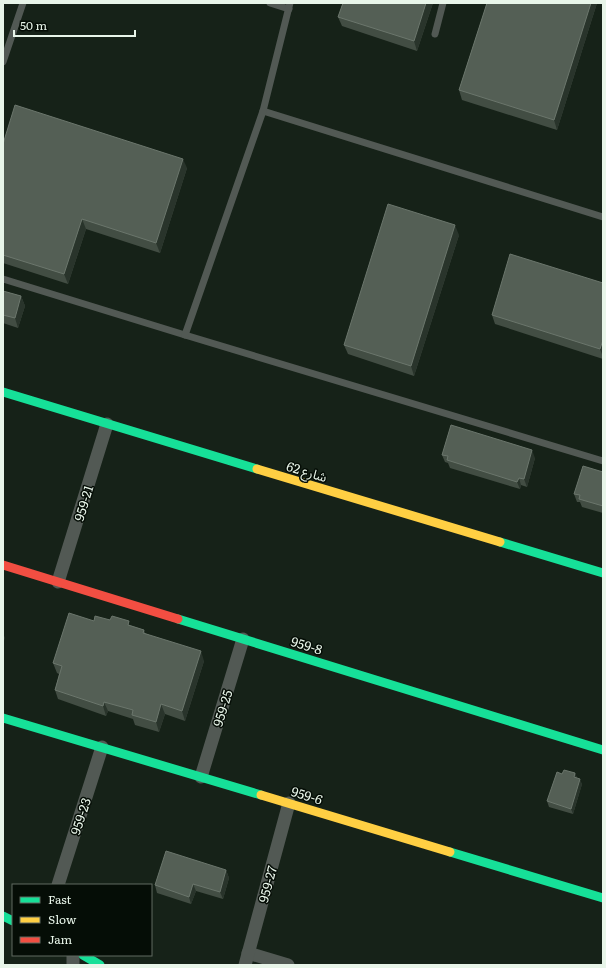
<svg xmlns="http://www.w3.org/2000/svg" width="606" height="968" viewBox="0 0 606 968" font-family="Literata,'Noto Sans Arabic',serif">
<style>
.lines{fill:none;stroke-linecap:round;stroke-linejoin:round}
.lane{stroke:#525954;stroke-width:7}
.street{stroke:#525954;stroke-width:13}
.fast{stroke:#16e098;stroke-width:9}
.slow{stroke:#ffcf43;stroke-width:9}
.jam{stroke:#f24e42;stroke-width:9}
.wall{fill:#424d43}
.shaded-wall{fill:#29342b}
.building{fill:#545f55;stroke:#6b766c}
.labels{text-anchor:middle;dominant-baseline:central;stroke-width:3;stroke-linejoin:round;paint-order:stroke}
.street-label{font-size:13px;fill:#e8f5e9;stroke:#050d06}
</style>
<rect width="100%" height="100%" fill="#162218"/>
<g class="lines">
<!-- lane -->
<g class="lane">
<path d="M270,3l19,6"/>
<path d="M435,34l8,-31"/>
<path d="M3,62l20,-59"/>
<path d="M263,111l340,106"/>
<path d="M3,279l182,56 418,126"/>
<path d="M185,335l78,-224 27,-108"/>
</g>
<!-- street -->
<g class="street">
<path d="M58,582l49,-158"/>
<path d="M201,777l42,-138"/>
<path d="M58,885l44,-138"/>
<path d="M248,953l40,12"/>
<path d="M73,955v10"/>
<path d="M245,965l44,-162"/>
</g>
<!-- fast -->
<g class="fast">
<path d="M3,392l254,77"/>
<path d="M500,542l103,31"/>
<path d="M178,619l425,131"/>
<path d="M3,718l258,77"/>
<path d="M450,852l153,46"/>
<path d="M3,916l10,5"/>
<path d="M83,955l17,10"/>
</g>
<!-- slow -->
<g class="slow">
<path d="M257,469l243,73"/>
<path d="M261,795l189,57"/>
</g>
<!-- jam -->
<path class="jam" d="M3,565l175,54"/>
</g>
<!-- wall -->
<g class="wall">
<path d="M343,3h90l-16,48 -75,-25 -4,-9z"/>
<path d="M487,3h110l-40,127 -95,-30 -3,-10z"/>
<path d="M3,144l184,24 -27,85 -74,-24 -18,55 -65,-21z"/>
<path d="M459,235l-45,141 -66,-22 -4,-9z"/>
<path d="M603,283v76l-108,-35 -3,-9z"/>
<path d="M3,291l18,5 4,10 -7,22 -15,-5z"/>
<path d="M442,455l93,3 -8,29 -6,-2 -1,4 -70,-21 -2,-5 -3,-1z"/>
<path d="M603,472v41l-21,-6 -2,-5h-3l-3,-8z"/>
<path d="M110,620l20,5 14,5 1,3 59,28 -19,60 -20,-7 -6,18 -24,-7 -2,-6 -25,-8 -2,5 -48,-17 -3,-9 4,-16 -2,-1 -4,-10 41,-42z"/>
<path d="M575,773l2,5 5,6 -9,30 -24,-7 -2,-6 15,-27z"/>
<path d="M226,870l3,8 -6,21 -27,-8 -5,13 -34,-11 -2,-8z"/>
</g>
<!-- shaded-wall -->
<g class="shaded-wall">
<path d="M426,3h7l-16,48 -3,-10z"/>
<path d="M591,3h6l-40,127 -3,-10z"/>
<path d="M183,159l4,9 -27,85 -4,-10z"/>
<path d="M82,219l4,10 -18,55 -4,-10z"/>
<path d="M455,225l4,10 -45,141 -3,-10z"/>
<path d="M21,296l4,10 -7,22 -3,-10z"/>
<path d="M603,340v17l-3,-8z"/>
<path d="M532,450l3,8 -8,29 -3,-8z"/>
<path d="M519,478l2,7 -1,4 -3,-7z"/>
<path d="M3,633l2,5 -2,6z"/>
<path d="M201,651l3,10 -19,60 -3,-10z"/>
<path d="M104,702l4,9 -2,5 -3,-10z"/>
<path d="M161,704l4,10 -6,18 -3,-10z"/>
<path d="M575,773l2,5 -3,-1z"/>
<path d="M580,779l2,5 -9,30 -2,-5z"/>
<path d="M226,870l3,8 -6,21 -3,-7z"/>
<path d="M193,884l3,7 -5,13 -2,-7z"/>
</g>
<!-- building -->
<g class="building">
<path d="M343,3h83l-12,38 -76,-24z"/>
<path d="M487,3h104l-37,117 -95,-30z"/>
<path d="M15,105l168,54 -27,84 -74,-24 -18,55 -61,-19v-111z"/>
<path d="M388,204l67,21 -44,141 -67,-21z"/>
<path d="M510,254l93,29v57l-3,9 -108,-34z"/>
<path d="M3,291l18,5 -6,22 -12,-3z"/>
<path d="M451,425l81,25 -8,29 -5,-1 -2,4 -70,-22 1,-4 -6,-1z"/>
<path d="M583,466l20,6v34l-24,-7 1,-4 -6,-1z"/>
<path d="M69,613l25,8 1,-5 15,4 2,-4 17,5 -1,4 16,5 -1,3 58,18 -19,60 -21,-7 -5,18 -24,-7 1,-5 -29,-8 -1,4 -48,-16 7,-24 -9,-3z"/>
<path d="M564,770l11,3 -1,4 6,2 -9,30 -24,-8 10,-29 5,2z"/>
<path d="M166,851l60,19 -6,22 -27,-8 -4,13 -34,-12z"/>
</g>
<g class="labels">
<!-- street labels -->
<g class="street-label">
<text transform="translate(307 471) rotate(17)">شارع 62</text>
<text transform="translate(83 503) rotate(-73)">959-21</text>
<text transform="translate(307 645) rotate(17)">959-8</text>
<text transform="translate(222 708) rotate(-73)">959-25</text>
<text transform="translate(307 795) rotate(17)">959-6</text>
<text transform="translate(80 816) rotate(-72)">959-23</text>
<text transform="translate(267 884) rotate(-75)">959-27</text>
</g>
</g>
<!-- border -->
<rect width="606" height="968" fill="none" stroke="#e8f5e9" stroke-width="8"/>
<!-- legend -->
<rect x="12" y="884" width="140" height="72" fill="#050d06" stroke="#606a61"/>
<rect x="20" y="897" width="20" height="6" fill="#16e098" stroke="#606a61"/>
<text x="48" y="904" font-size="12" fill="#e8f5e9">Fast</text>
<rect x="20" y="917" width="20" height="6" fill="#ffcf43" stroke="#606a61"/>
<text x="48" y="924" font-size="12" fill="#e8f5e9">Slow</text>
<rect x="20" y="937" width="20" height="6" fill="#f24e42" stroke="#606a61"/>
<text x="48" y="944" font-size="12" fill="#e8f5e9">Jam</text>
<!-- scale -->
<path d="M14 30v6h121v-6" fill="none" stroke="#e8f5e9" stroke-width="2"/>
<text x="20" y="30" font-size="12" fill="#e8f5e9" stroke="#050d06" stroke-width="3" paint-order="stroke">50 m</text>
</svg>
